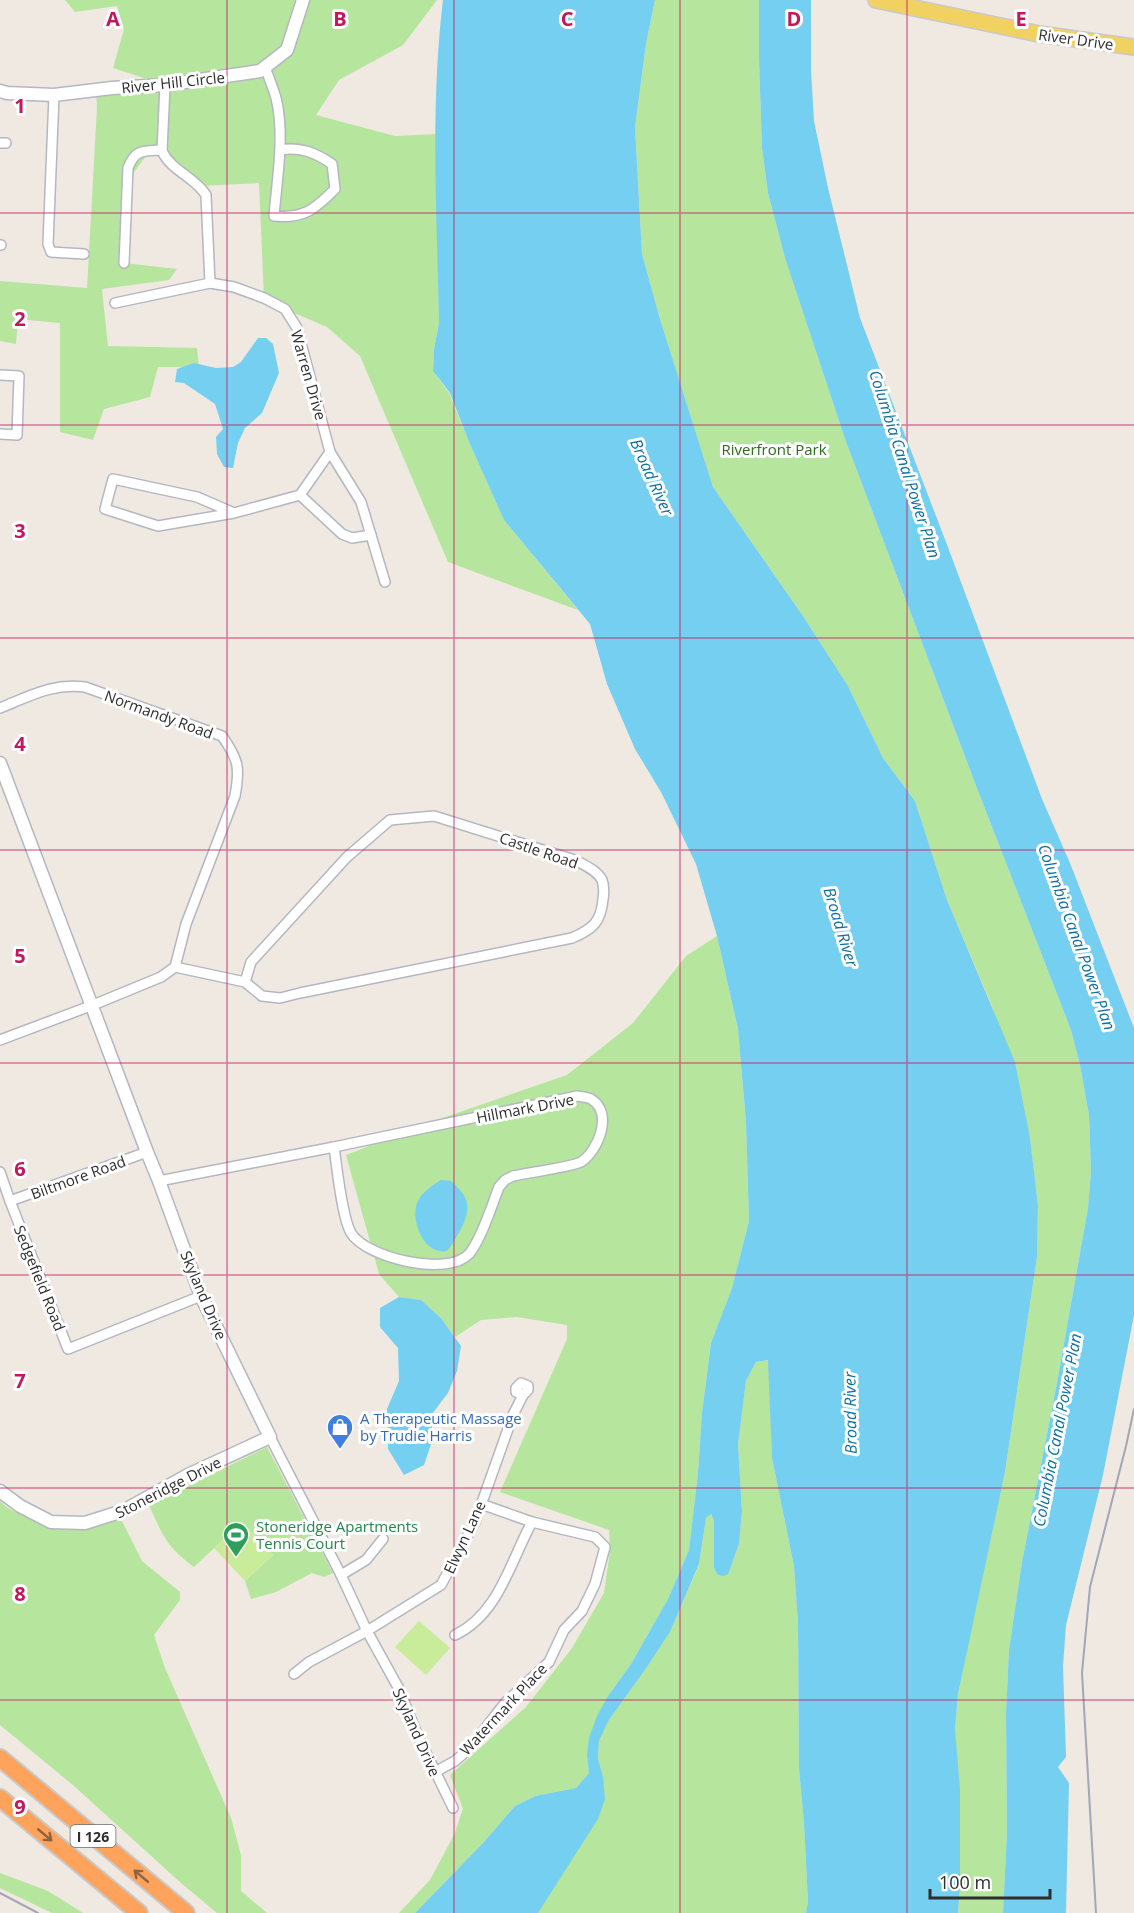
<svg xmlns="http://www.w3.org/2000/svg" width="1134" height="1913" viewBox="0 0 1134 1913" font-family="'Open Sans',sans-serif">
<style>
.green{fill:#b6e59e}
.pitch{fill:#c9ec9a}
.water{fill:#75cff0}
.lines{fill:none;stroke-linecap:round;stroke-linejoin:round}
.minor-casing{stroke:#b4b7c1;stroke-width:12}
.tertiary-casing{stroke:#b4b7c1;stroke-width:15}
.primary-casing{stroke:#c9c9c9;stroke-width:18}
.motorway-casing{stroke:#c9c9c9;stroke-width:20}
.minor{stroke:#fff;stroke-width:9}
.tertiary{stroke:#fff;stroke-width:12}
.primary{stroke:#f2d163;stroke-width:15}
.motorway{stroke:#ffa35c;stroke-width:16}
.rail{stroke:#a3a6b8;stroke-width:2}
.oneway{stroke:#8c6343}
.grid{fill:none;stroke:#c2185b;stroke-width:1.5;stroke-opacity:0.55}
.labels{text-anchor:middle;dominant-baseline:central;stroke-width:6;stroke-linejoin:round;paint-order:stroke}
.shield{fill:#fff;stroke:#6d6d6d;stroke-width:1.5}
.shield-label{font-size:14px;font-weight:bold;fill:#2e2e2e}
.street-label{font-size:15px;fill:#2e2e2e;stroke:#fff}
.park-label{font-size:15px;fill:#2c6e1b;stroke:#fff}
.shop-label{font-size:15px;fill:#366cbe;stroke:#fff;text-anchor:start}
.leisure-label{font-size:15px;fill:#27864d;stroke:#fff;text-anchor:start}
.water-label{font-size:16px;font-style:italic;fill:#0d6fa3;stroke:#fff}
.grid-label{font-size:20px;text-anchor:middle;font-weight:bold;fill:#c2185b;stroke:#fff;stroke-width:6;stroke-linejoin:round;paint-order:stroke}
</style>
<rect width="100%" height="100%" fill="#efe9e1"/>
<!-- green -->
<g class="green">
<path d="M65,0h372l-34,45 -64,35 -23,35 79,21 41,-2 3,189 -5,26 -1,22 16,22 20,49 35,78 74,90 -130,-48 -88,-206 -33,-29 -42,-18 -21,-11 -5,-115 -59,3 -38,-35h-12l-22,29 -4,83 53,6 -8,11 -67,9 6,57 89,2 2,19h-41l-8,30 -46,12 -11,31 -33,-8v-109l-42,-4 -2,25 -16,-3v-60l87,7 10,-181 -1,-17 67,-6 -50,-16 11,-39 -7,-23 -42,6z"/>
<path d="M655,0h104v60l3,88 6,45 17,65 60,181 130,344 96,247 9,35 9,50 2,56 -3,37 -31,175 -35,179 -13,88 -3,63 1,119 -4,81h-45l2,-26 -5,-158 3,-35 7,-37 40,-185 32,-215 1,-52 -8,-67 -38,-132 -45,-106 -32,-99 -32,-43 -35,-72 -45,-70 -90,-129 -53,-168 -18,-65 -7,-127 11,-83z"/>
<path d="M717,936l21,93 8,93 3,99 -17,67 -21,55 -9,70 -4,60 -9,77 -21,49 -37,65 -23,32 -21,60 2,17 -13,15 -41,8 -20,10 -32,37 -68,70h-16l31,-33 24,-45 9,-26 -13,-34 76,-68 46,-59 32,-55 6,-42 -1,-21 -109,-38 67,-153v-14l-50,-8 -36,3 -26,17 -14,-19 -20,-18 -22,-3 -20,-23 -33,-119 82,-32 139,-48 66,-52 53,-67z"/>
<path d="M769,1360l3,98 22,108 4,58 1,145 5,54 4,79 -2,11h-268l65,-136 -5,-19 1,-17 10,-21 38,-53 23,-35 29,-67 7,-48 5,-3 3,6v48l3,6 12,-2 10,-28 3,-33 -4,-66 8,-64 10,-19z"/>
<path d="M267,1447l66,126 -9,4 -12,-4 -36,19 -25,7 -6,-18 28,-26 -31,-33 -48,45c-28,-21 -31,-31 -45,-62z"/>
<path d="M0,1501c8,9 18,12 29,16 41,15 50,14 92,2l21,42 38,31v8l-26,35 11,33 66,150 10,37v36l26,22h-50l-36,-30 -107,-97 -74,-61z"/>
<path d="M0,1873l48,18 35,22h-31l-52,-25z"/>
</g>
<!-- pitch -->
<g class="pitch">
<path d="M243,1522l30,33 -28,26 -31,-33z"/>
<path d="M419,1621l31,27 -24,27 -31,-28z"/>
</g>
<!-- water -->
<g class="water">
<path d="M443,0h212l-9,44 -11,83 7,127 18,65 53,168 90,129 45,70 35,72 32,43 32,99 68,162 15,76 8,67 -1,52 -32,215 -47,222 -3,35 5,60v98l-2,26h-152l2,-11 -4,-79 -5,-54 -1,-145 -4,-58 -22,-108 -4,-98 -12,2 -10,19 -8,64 4,66 -3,33 -10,28 -2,3 -5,1 -5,-2 -3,-6v-48l-3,-6 -5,4 -7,46 -29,68 -23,35 -38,53 -10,21 -1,17 5,19 2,22 -7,20 -60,94h-123l68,-70 32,-37 20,-10 41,-8 13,-15 -2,-17 2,-18 8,-22 11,-20 23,-32 37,-65 21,-49 9,-77 4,-60 9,-70 21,-55 17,-67 -3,-99 -8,-93 -21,-93 -21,-72 -35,-72 -26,-43 -28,-65 -17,-60 -86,-104 -35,-78 -19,-49 -17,-22 1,-22 5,-26c-2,-107 -9,-216 4,-323z"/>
<path d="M759,0h52v70l3,51 14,67 32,130 86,224 96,257 28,64 64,165v287l-31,160 -37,150 -3,41 3,91 -8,10 11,16 -3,130h-63l4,-81 -1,-119 3,-63 13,-88 35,-179 31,-175 3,-37 -2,-56 -9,-50 -9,-35 -96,-247 -130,-344 -60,-181 -17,-65 -6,-45 -3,-88z"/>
<path d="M258,338h8l7,6 6,29 -17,40 -17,15 -7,15 -5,25 -9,-1 -7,-13 -1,-17 7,-8 -8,-25 -31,-21 -9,-1 2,-13 17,-6 22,5 17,-1 8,-5z"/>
<path d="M441,1180l10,1c17,15 21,25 11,46 -5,9 -9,17 -15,24 -24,5 -39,-35 -28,-52 5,-8 14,-14 22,-19z"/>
<path d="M399,1297l22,3 20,18 20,28 -4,25 -9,22 -16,21v27l-8,24 -20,10 -16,-26 -1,-40 12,-28 -1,-33 -18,-21v-19z"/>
</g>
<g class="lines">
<!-- minor casing -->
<g class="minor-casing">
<g id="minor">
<path d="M265,67c4,11 8,21 11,31 9,36 1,81 -2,118 30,3 41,-7 61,-27l-3,-25c-16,-11 -32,-18 -52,-14"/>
<path d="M165,85l-3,66c9,20 33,26 44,44l4,88"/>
<path d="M54,95l-6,149 3,8 33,2"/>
<path d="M0,143h6"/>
<path d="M0,245h1"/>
<path d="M124,263l4,-95c7,-19 15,-17 34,-18"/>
<path d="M115,303l95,-20 24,4 30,11 21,11 12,19 33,124 31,50 24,80"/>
<path d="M0,375l19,1 -2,59 -17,-1"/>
<path d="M300,495l42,39 10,4 19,-3"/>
<path d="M234,513l-76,13 -53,-17 8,-30 84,18 37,16 66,-18 30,-43"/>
<path d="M0,708c30,-12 52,-25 85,-21l137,49c17,24 18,32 13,60l-49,128 -11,43"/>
<path d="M0,1040l93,-35 68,-28 14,-10 70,15 17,14 18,2 20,-5 272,-55c21,-9 29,-16 31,-39 1,-5 1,-14 -1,-19 -5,-10 -18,-15 -27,-20l-141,-44 -44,4 -43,37 -96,105 -6,20"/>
<path d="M577,1096c5,1 10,1 14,3 23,14 7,52 -10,63 -10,5 -55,11 -68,14l-8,4 -6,7c-7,18 -18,53 -30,67 -21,23 -103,4 -118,-21 -9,-16 -14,-65 -17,-86z"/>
<path d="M0,1172l10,29 58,148 133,-53"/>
<path d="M159,1181l175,-34"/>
<path d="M10,1201l137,-49"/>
<path d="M270,1437l71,138 26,56 32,58 18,45 36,74"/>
<path d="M481,1504l51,18"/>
<path d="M341,1575l25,-15 17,-21"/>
<path d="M294,1674l15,-12 58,-31 74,-46 34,-63 38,-107 10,-20 5,-5v-4l-7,-3 -5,5v4l7,3"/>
<path d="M435,1772l20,-11 15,-13 35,-45 44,-41 15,-32 18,-19 13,-27 10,-37 -10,-10 -63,-15c-22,40 -33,92 -77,113"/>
</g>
</g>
<!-- tertiary casing -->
<g class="tertiary-casing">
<g id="tertiary">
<path d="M0,91l7,2 47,2 58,-7 53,-3 95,-14 27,-21 16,-50"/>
<path d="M0,763l147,389 12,29 42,115 69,141 -82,38 -65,36 -38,12 -34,-1 -31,-16 -20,-15"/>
</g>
</g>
<!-- primary casing -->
<g class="primary-casing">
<path id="primary" d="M876,0l163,34 95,13"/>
</g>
<!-- motorway casing -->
<g class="motorway-casing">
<g id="motorway">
<path d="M0,1758l186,155"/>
<path d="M0,1798l139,115"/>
</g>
</g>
<!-- minor -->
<use href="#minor" class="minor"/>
<!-- tertiary -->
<use href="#tertiary" class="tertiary"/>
<!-- primary -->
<use href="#primary" class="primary"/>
<!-- motorway -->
<use href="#motorway" class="motorway"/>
<!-- rail -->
<g class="rail">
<path d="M0,1893l38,20"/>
<path d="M1096,1913l-14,-240 8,-86 36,-141 8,-37"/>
</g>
</g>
<!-- one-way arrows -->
<defs><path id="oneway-shaft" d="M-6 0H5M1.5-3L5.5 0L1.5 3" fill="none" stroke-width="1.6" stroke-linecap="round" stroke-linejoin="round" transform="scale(1.5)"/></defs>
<g class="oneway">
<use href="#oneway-shaft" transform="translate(45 1835) rotate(40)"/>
<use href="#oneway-shaft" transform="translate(141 1876) rotate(-140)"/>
</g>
<!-- grid -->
<path class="grid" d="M227,0v1913M454,0v1913M680,0v1913M907,0v1913M0,213h1134M0,425h1134M0,638h1134M0,850h1134M0,1063h1134M0,1275h1134M0,1488h1134M0,1700h1134"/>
<!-- icons -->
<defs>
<g id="shop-pin" transform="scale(1.35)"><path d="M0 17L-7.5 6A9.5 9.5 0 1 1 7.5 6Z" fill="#3f7fe0" stroke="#fff"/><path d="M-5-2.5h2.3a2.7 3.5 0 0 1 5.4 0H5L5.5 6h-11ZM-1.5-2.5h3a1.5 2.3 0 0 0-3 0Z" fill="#fff"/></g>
<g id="stadium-pin" transform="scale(1.35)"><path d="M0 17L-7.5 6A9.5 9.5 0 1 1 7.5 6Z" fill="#2e9e5b" stroke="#fff"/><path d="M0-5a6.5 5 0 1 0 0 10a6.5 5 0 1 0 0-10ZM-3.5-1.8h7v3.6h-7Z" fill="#fff"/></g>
</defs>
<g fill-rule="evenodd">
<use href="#shop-pin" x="340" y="1427"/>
<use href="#stadium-pin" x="236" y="1535"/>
</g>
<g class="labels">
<!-- shield labels -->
<rect class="shield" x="70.5" y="1825" width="45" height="22" rx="4.5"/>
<g class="shield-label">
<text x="93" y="1836">I 126</text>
</g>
<!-- street labels -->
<g class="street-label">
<text transform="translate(1076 39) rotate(8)">River Drive</text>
<text transform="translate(173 82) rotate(-6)">River Hill Circle</text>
<text transform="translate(309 375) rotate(74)">Warren Drive</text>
<text transform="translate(159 714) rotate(20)">Normandy Road</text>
<text transform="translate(539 850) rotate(19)">Castle Road</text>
<text transform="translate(525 1108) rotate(-11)">Hillmark Drive</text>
<text transform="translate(78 1177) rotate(-20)">Biltmore Road</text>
<text transform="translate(40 1278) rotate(68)">Sedgefield Road</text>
<text transform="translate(204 1295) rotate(67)">Skyland Drive</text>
<text transform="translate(168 1487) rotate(-27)">Stoneridge Drive</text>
<text transform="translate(464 1537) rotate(-65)">Elwyn Lane</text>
<text transform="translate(503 1709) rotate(-47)">Watermark Place</text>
<text transform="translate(417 1732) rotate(66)">Skyland Drive</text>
</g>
<!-- park labels -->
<g class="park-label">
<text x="774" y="449">Riverfront Park</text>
</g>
<!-- shop labels -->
<g class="shop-label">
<text x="360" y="1418">A Therapeutic Massage<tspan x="360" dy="17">by Trudie Harris</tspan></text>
</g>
<!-- leisure labels -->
<g class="leisure-label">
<text x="256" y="1526">Stoneridge Apartments<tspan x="256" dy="17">Tennis Court</tspan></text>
</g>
<!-- water labels -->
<g class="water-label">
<text transform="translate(905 464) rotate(72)">Columbia Canal Power Plan</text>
<text transform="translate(652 477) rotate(66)">Broad River</text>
<text transform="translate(841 927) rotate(73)">Broad River</text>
<text transform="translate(1077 937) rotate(70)">Columbia Canal Power Plan</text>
<text transform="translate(850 1413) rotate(-91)">Broad River</text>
<text transform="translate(1057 1430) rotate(-79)">Columbia Canal Power Plan</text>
</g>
</g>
<g class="grid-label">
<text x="113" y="26">A</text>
<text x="340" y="26">B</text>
<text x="567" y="26">C</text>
<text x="794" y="26">D</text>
<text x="1021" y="26">E</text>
<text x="20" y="113">1</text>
<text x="20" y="326">2</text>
<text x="20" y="538">3</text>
<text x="20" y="751">4</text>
<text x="20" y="963">5</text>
<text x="20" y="1176">6</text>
<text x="20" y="1388">7</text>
<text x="20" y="1601">8</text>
<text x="20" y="1814">9</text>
</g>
<!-- scale -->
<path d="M930 1889v9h120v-9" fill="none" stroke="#2e2e2e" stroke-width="3"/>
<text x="939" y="1889" font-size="18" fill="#2e2e2e" stroke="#ffffff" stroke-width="4.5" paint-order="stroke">100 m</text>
</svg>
